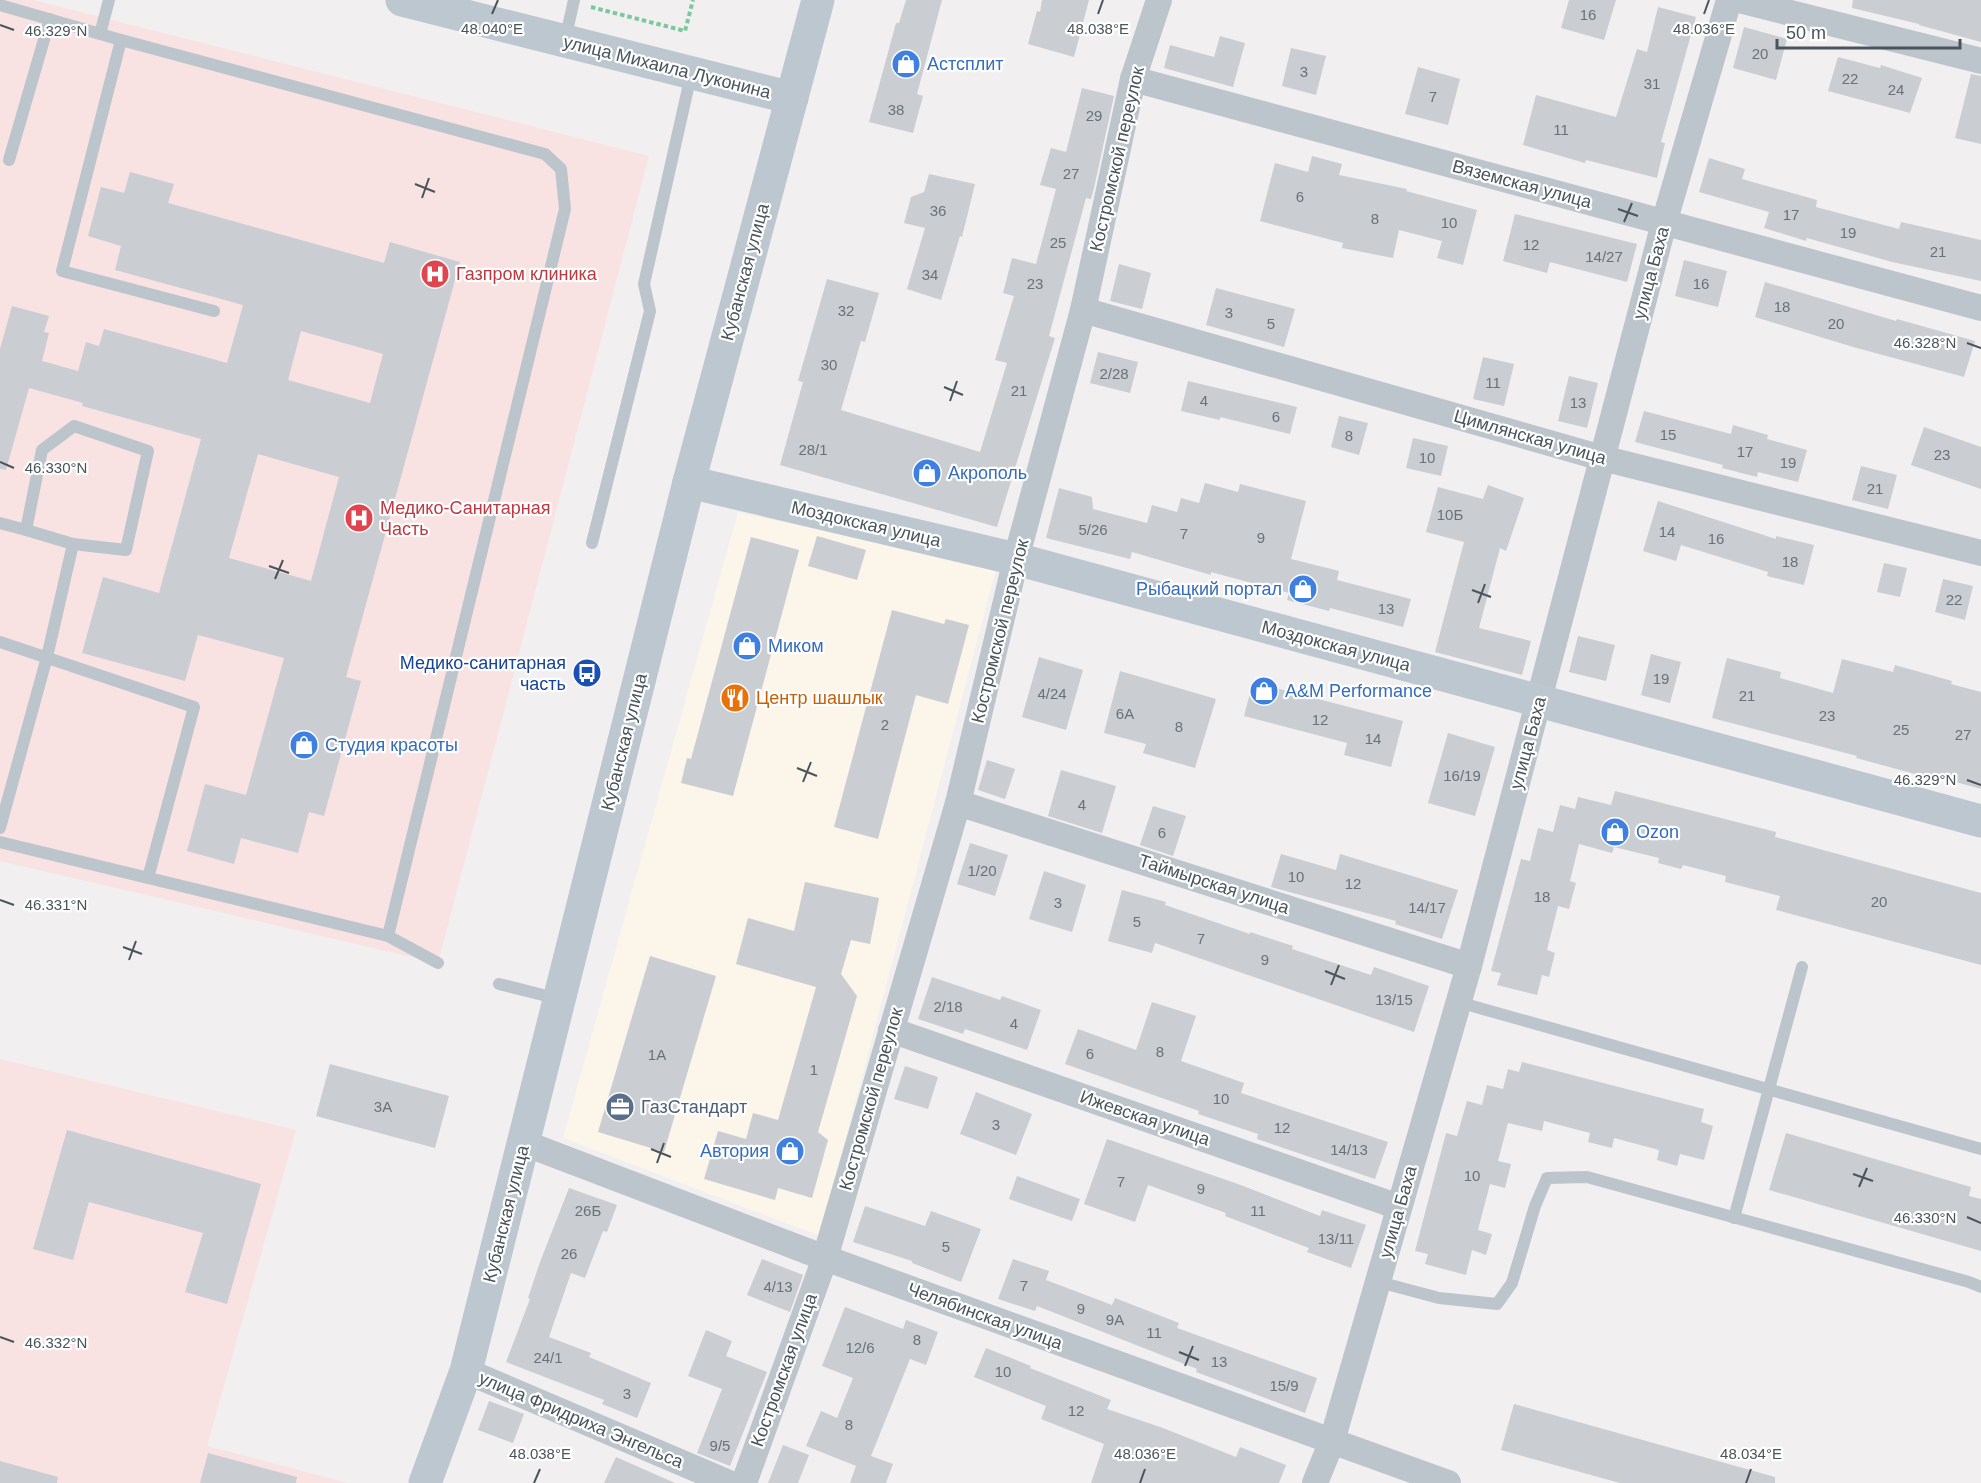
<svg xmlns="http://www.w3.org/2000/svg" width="1981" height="1483" viewBox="0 0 1981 1483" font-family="Helvetica,sans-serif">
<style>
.commercial{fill:#fbf5ea}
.medical{fill:#f9e2e2}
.building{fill:#cacdd2;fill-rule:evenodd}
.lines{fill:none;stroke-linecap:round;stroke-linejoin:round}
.path{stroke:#7cc79d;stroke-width:4;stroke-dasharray:4.5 3;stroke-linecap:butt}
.service{stroke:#bcc5cb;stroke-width:12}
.minor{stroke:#bcc5cb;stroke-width:26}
.secondary{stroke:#bdc7d0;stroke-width:33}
.ticks{fill:none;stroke:#49545b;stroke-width:2}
.labels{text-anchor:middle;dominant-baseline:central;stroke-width:4.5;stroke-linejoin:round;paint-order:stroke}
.number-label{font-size:15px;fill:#697279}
.shop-label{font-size:18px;fill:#366cbe;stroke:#fff;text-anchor:start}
.street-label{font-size:18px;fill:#49545b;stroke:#fff}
.health-label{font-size:18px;fill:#be3a42;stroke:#fff;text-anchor:start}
.transit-label{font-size:18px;fill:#164399;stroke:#fff;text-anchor:end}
.food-label{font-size:18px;fill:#c56008;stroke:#fff;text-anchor:start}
.service-label{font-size:18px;fill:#4e5e75;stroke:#fff;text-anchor:start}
.ticks-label{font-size:15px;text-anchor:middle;fill:#49545b;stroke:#fff;stroke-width:4.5;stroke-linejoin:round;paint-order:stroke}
</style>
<rect width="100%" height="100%" fill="#f2eff0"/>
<!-- commercial -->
<path class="commercial" d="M738,512l258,57 -176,667 -257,-98z"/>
<!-- medical -->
<g class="medical">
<path d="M0,0h33l616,156 -211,807 -438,-102z"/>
<path d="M0,1059l296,71 -89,316 141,37h-348z"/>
</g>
<!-- building -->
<g class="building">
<path d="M906,0h36l-25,94 6,2 -10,37 -44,-11 27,-99h3z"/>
<path d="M1042,0h47l-15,57 -46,-13 9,-33 3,1z"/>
<path d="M1569,0h47l-12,40 -43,-12z"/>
<path d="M1853,0h128v42l-62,-17v-1l-67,-16z"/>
<path d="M1658,7l38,10 -35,125 4,1 -8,35 -71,-18 -1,3 -62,-18 13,-50 80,22 21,-68 10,3z"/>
<path d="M1744,27l43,12 -11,41 -43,-12z"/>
<path d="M1220,36l25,7 -12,44 -69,-19 6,-23 44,12z"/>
<path d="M1291,48l35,8 -10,39 -34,-9z"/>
<path d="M1838,57l42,11 1,-3 41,13 -12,35 -82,-22z"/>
<path d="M1418,67l42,12 -12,46 -43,-11z"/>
<path d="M1971,74l10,2v68l-26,-6z"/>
<path d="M1082,88l32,8 -20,92 -3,11 -5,-1 -37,138 6,2 -58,189 -217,-62 23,-83 -5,-1 29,-102 52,14 -14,49 -4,-1 -20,69 139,42 27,-89 -12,-3 19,-64 -11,-3 9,-35 24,6 20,-75 -16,-4 11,-37 15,4z"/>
<path d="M1312,156l30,8 -3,11 68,14 -1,2 71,19 -14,55 -26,-7 5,-17 -43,-11 -6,28 -51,-10 1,-5 -83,-22 15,-58 33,9z"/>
<path d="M1709,158l36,11 -3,10 75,21 -1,7 83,22 2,-7 80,18v41l-89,-19 -85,-24 -1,3 -42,-13 5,-16 -70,-20z"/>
<path d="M130,172l44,12 -6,19 216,60 6,-21 70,20 -114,415 15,4 -37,135 -15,-4 -11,41 -57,-15 -7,26 -47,-13 18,-67 41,11 38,-137 -86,-23 -13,46 -103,-28 21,-76 56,16 42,-154 -119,-33 1,-3 -54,-15 -23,82 -6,-1v-120l12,-43 37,10 -5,16 5,1 -7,28 36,10 8,-29 13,4 5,-17 123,34 16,-58 -128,-35 6,-24 -33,-10 13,-49 23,6zM301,331l82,23 -13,49 -82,-23zM258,454l81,23 -28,104 -82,-23z"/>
<path d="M929,174l46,10 -13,53 -2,-1 -19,64 -34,-11 18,-61 -21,-5 7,-26 13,-5z"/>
<path d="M1515,214l122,30 -10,38 -77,-20 -3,11 -44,-12z"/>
<path d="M1684,260l43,11 -9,36 -43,-11z"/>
<path d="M1119,264l32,9 -9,36 -32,-8z"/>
<path d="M1765,282l131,39 1,-2 78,22 -11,36 -111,-30 -98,-30z"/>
<path d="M1216,288l79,21 -11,38 -78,-22z"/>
<path d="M1098,352l40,10 -8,31 -40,-10z"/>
<path d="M1483,357l31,7 -10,42 -31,-7z"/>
<path d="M1569,376l29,7 -11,45 -29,-7z"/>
<path d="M1188,381l109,26 -7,27 -70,-17v3l-39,-9z"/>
<path d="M1644,411l87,23 2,-9 35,10 -1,4 40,11 -9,32 -40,-10 -1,5 -35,-9 1,-3 -88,-23z"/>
<path d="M1339,416l29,7 -9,32 -28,-8z"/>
<path d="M1924,427l57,20v42l-70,-24z"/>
<path d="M1413,438l35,8 -7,30 -35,-8z"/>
<path d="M1861,466l36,9 -9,34 -36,-9z"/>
<path d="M1205,483l33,9 2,-8 66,17 -15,58 48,12 -2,9 74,19 -8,28 -73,-19 -1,3 -42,-11 2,-7 -78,-21v3l-79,-23 -2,7 -84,-21 13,-50 33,9 1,12 54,14 5,-18 25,7 4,-14 18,5z"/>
<path d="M1488,485l36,13 -18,53 -6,-3 -21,80 52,13 -9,34 -87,-23 29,-110 -38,-10 12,-45 45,12z"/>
<path d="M1658,501l118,38v-3l38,9 -10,40 -37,-9 1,-4 -87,-27 -5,16 -33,-10z"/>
<path d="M817,536l49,14 -9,30 -49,-14z"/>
<path d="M751,537l48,13 -66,246 -52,-13 6,-25 4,1z"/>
<path d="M1884,563l23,5 -7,29 -23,-5z"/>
<path d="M1943,579l30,7 -8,34 -30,-8z"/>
<path d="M892,610l52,14 2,-5 23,6 -21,79 -32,-9 -38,144 -44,-12z"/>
<path d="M1578,636l37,9 -9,36 -37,-9z"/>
<path d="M1651,654l30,8 -11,41 -29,-8z"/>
<path d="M1039,657l44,13 -17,60 -44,-13z"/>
<path d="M1727,658l54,14 -1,6 53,15 9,-34 51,13 2,-7 57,16 -1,3 30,8v97l-54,-15 -1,3 -70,-19 1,-2 -145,-38z"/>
<path d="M1120,671l96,28 -21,69 -52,-15 3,-9 -42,-11z"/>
<path d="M1253,682l150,39 -12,46 -47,-12 3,-12 -103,-27z"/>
<path d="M1448,733l47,14 -20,69 -47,-13z"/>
<path d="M987,760l28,9 -10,30 -27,-9z"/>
<path d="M1061,770l55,16 -14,47 -54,-17z"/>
<path d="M1615,791l161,41 -1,5 206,56v72l-205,-55 4,-14 -55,-14 1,-6 -43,-11 -2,4 -23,-6 1,-5 -45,-11 -2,6 -33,-9 -9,37 6,2 -7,26 -11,-3 -11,44 8,3 -6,24 -7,-2 -5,20 -40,-10 4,-12 -10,-2 30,-112 9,2 8,-33 15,4 7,-27 15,4 3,-12 33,8z"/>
<path d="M1153,806l33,10 -13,40 -33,-11z"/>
<path d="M970,843l38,12 -13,41 -38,-12z"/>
<path d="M1281,854l55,16 4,-16 118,36 -16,49 -47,-15 1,-3 -125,-34z"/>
<path d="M1044,871l42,14 -14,47 -43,-13z"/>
<path d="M805,882l74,16 -9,46 -19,-4 -10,34 16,22 -39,136 10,8 -16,58 -34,-10 -3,12 -71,-21 14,-48 28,8 7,-26 25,7 38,-133 -80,-23 12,-46 46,13z"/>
<path d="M1122,890l44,12 -1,3 85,29v-2l43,14 -1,3 79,26 3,-8 55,19 -15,46 -259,-89 -3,10 -44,-12z"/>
<path d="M650,956l66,20 -52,176 -66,-20z"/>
<path d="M932,977l68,23 2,-4 39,14 -14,40 -62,-21 -2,5 -45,-15z"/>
<path d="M1152,1002l44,14 -15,45 63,22 -3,10 147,49 -13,37 -118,-40 1,-5 -60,-20 1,-3 -134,-47 13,-35 58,21z"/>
<path d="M1522,1062l182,47 -3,13 12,4 -9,34 -24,-6 -3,12 -20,-6 2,-10 -45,-12 -2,10 -24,-6 2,-9 -46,-12 -2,10 -34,-8 -10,38 13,3 -6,24 -15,-4 -12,46 14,4 -6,21 -14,-5 -6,25 -41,-11 3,-10 -13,-3 31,-118 11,3 10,-35 15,4 5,-20 16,4 5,-20 11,3z"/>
<path d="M330,1064l119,32 -14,52 -119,-32z"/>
<path d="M905,1066l33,11 -10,32 -34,-10z"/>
<path d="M976,1092l56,22 -16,41 -56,-21z"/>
<path d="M67,1130l194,54 -34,120 -42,-12 18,-59 -114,-31 -16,58 -40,-11z"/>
<path d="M1786,1133l185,54 -2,9 12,3v52l-212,-61z"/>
<path d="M1107,1139l131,45 82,32 2,-6 44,15 -15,43 -44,-16 2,-4 -84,-32 1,-3 -78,-28 -13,37 -51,-18z"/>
<path d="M1017,1176l63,23 -8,22 -63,-22z"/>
<path d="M569,1188l48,17 -10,27 -4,-1 -18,47 -14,-5 -22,64 42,16 -2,4 62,26 -14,35 -35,-14 2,-4 -98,-38 24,-63 -2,-1 12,-36z"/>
<path d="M865,1206l60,20 6,-15 50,18 -20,53 -49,-19v-2l-59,-19z"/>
<path d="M762,1259l41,16 -13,37 -43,-17z"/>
<path d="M1013,1259l36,12 -3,9 66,25 3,-7 64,25 -2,5 140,50 -12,35 -109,-41 1,-3 -160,-63 -2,5 -37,-12z"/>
<path d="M845,1307l58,22 3,-9 32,12 -12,33 -16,-6 -39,97 22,8 -7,19h-36l6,-17 -50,-20 15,-35 16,7 16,-40 -31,-12z"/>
<path d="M706,1330l26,11 -6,15 41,16 -37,94 -33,-13 25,-64 -34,-13z"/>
<path d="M986,1348l45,18 -1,2 81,32 -4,9 56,19 73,29 4,-10 46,18 -7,18h-188l13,-39 -63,-25 5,-13 -72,-29z"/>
<path d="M489,1401l35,13 -11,29 -35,-13z"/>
<path d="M1514,1404l261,73v6h-155l-119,-33z"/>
<path d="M783,1445l26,10 -11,28h-30z"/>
<path d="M208,1453l89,24 -1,6h-96z"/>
<path d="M616,1457l59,26h-71z"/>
<path d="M0,1461l58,16 -1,6h-57z"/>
</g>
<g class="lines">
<!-- path -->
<path class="path" d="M591,7l94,24 8,-31"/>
<!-- service -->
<g class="service">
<path d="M0,5l121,35 424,114 16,15 4,40 -177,727 50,27"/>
<path d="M100,34l9,-34"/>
<path d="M121,40l-59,231 152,40"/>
<path d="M565,40l9,-40"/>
<path d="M9,160l41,-141"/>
<path d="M0,523l26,7 16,-80 32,-24 74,25 -22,99 -53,-6 -26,113 -47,171"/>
<path d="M26,530l47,14"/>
<path d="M592,543l58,-232 -6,-27 47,-209"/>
<path d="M0,642l194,65 -46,171"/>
<path d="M0,842l388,94"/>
<path d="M499,984l60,15"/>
<path d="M1458,1002l523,147"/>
<path d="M1734,1218l68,-251"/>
<path d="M1379,1282l60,16 58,6 15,-21 23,-77 12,-28 40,-1 382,105 12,5"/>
</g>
<!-- minor -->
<g class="minor">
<path d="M1739,0l242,61"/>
<path d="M1133,79l848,229"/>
<path d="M1083,310l519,148 379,95"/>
<path d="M958,803l511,163"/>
<path d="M891,1030l508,177"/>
<path d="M524,1143l301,115 623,225"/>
<path d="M466,1371l263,112"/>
<path d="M744,1483l81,-225 133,-455 58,-244 67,-249 50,-231 26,-79"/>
<path d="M1315,1483l17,-42 137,-475 195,-743 65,-223"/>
</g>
<!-- secondary -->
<g class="secondary">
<path d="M402,0l390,98"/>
<path d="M689,482l327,77 965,262"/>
<path d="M425,1483l41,-112 223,-889 129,-482"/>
</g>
</g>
<!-- ticks -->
<path class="ticks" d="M492,14l6,-14M1098,14l5,-14M1704,14l5,-14M0,25l14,5M415,184l20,8M422,198l7,-20M1618,209l20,7M1624,222l8,-19M1967,343l14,5M944,387l19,8M950,401l7,-20M0,462l14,6M269,566l20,7M275,579l8,-19M1472,590l19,7M1478,603l7,-19M797,768l20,8M1967,780l14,5M803,782l8,-20M0,900l14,5M123,947l19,7M129,960l7,-19M1325,971l20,8M1331,985l8,-20M651,1149l20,8M657,1163l7,-20M1853,1174l20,7M1859,1187l8,-19M1967,1217l14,6M0,1337l14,5M1179,1352l20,8M1185,1366l8,-20M534,1483l6,-14M1140,1483l5,-14M1746,1483l5,-14"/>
<!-- icons -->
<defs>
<g id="shop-disc" transform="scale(1.5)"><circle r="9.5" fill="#3f7fe0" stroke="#fff"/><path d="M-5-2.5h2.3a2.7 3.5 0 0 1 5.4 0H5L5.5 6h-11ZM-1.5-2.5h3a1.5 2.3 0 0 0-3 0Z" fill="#fff"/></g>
<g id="hospital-disc" transform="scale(1.5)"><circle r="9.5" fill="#e0444e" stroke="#fff"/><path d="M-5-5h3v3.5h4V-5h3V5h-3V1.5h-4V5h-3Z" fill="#fff"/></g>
<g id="bus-disc" transform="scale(1.5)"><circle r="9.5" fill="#1a4fb4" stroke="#fff"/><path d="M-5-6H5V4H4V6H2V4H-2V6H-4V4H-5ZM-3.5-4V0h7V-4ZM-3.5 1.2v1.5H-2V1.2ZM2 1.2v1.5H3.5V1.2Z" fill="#fff"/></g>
<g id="restaurant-disc" transform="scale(1.5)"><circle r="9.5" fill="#e8710a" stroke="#fff"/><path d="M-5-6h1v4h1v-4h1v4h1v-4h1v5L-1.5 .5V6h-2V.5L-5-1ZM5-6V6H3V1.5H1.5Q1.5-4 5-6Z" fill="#fff"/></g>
<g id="office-disc" transform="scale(1.5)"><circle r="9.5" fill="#5c6f8a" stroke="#fff"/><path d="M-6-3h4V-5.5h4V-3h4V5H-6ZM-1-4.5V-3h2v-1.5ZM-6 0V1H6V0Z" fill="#fff"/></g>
</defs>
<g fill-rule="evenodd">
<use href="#shop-disc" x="906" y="64"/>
<use href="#hospital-disc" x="435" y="274"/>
<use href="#shop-disc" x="927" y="473"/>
<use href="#hospital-disc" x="359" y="518"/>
<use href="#shop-disc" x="1303" y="589"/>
<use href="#shop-disc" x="747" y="646"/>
<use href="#bus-disc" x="587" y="673"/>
<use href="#shop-disc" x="1264" y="691"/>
<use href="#restaurant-disc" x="735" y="698"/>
<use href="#shop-disc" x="304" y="745"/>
<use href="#shop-disc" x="1615" y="832"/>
<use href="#office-disc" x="620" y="1107"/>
<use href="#shop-disc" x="790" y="1151"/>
</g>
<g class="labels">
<!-- number labels -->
<g class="number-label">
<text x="1588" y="14">16</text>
<text x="1760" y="53">20</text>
<text x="1304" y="71">3</text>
<text x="1850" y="78">22</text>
<text x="1652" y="83">31</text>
<text x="1896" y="89">24</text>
<text x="1433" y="96">7</text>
<text x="896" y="109">38</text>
<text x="1094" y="115">29</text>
<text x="1561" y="129">11</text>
<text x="1071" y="173">27</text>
<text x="1300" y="196">6</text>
<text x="938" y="210">36</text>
<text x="1791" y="214">17</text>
<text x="1375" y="218">8</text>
<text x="1449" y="222">10</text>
<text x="1848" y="232">19</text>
<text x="1058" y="242">25</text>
<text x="1531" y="244">12</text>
<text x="1938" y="251">21</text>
<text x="1604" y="256">14/27</text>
<text x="930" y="274">34</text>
<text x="1035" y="283">23</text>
<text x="1701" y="283">16</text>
<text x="1782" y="306">18</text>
<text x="846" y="310">32</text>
<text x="1229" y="312">3</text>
<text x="1271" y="323">5</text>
<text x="1836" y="323">20</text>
<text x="829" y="364">30</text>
<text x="1114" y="373">2/28</text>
<text x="1493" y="382">11</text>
<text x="1019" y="390">21</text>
<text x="1204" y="400">4</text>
<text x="1578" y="402">13</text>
<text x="1276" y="416">6</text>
<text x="1668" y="434">15</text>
<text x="1349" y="435">8</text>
<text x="813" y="449">28/1</text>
<text x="1745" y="451">17</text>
<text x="1942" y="454">23</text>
<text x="1427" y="457">10</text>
<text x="1788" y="462">19</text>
<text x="1875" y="488">21</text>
<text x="1450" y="514">10Б</text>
<text x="1093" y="529">5/26</text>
<text x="1667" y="531">14</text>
<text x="1184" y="533">7</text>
<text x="1261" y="537">9</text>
<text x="1716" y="538">16</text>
<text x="1790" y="561">18</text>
<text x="1954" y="599">22</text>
<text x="1386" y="608">13</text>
<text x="1661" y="678">19</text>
<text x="1052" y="693">4/24</text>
<text x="1747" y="695">21</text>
<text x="1125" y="713">6А</text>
<text x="1827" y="715">23</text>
<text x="1320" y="719">12</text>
<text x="885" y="724">2</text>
<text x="1179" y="726">8</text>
<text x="1901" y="729">25</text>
<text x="1963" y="734">27</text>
<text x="1373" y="738">14</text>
<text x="1462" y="775">16/19</text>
<text x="1082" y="804">4</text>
<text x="1162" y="832">6</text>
<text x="982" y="870">1/20</text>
<text x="1296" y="876">10</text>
<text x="1353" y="883">12</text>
<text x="1542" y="896">18</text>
<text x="1879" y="901">20</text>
<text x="1058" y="902">3</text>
<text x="1427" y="907">14/17</text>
<text x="1137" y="921">5</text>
<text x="1201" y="938">7</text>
<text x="1265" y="959">9</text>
<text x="1394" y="999">13/15</text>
<text x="948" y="1006">2/18</text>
<text x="1014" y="1023">4</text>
<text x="1160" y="1051">8</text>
<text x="1090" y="1053">6</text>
<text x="657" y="1054">1А</text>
<text x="814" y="1069">1</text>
<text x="1221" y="1098">10</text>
<text x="383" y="1106">3А</text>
<text x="996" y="1124">3</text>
<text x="1282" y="1127">12</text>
<text x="1349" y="1149">14/13</text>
<text x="1472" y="1175">10</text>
<text x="1121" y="1181">7</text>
<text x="1201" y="1188">9</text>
<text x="588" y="1210">26Б</text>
<text x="1258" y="1210">11</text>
<text x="1336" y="1238">13/11</text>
<text x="946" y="1246">5</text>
<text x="569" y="1253">26</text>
<text x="1024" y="1285">7</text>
<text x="778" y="1286">4/13</text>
<text x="1081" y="1308">9</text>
<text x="1115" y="1319">9А</text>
<text x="1154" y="1332">11</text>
<text x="917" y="1339">8</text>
<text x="860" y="1347">12/6</text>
<text x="548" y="1357">24/1</text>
<text x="1219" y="1361">13</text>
<text x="1003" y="1371">10</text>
<text x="1284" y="1385">15/9</text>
<text x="627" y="1393">3</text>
<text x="1076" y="1410">12</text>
<text x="849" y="1424">8</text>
<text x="720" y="1445">9/5</text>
</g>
<!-- shop labels -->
<g class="shop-label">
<text x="927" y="64">Астсплит</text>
<text x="948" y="473">Акрополь</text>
<text x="1282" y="589" text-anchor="end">Рыбацкий портал</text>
<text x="768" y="646">Миком</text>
<text x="1285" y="691">A&amp;M Performance</text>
<text x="325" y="745">Студия красоты</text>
<text x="1636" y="832">Ozon</text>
<text x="769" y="1151" text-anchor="end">Автория</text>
</g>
<!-- street labels -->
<g class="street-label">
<text transform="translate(667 67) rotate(14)">улица Михаила Луконина</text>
<text transform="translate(1117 159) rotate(-77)">Костромской переулок</text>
<text transform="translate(1522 184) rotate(15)">Вяземская улица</text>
<text transform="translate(745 272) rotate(-75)">Кубанская улица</text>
<text transform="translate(1651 273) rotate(-75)">улица Баха</text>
<text transform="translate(1530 437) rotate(16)">Цимлянская улица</text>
<text transform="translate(866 524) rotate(13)">Моздокская улица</text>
<text transform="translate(1000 631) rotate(-76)">Костромской переулок</text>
<text transform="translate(1336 646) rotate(15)">Моздокская улица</text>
<text transform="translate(624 742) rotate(-76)">Кубанская улица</text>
<text transform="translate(1528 743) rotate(-75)">улица Баха</text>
<text transform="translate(1214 884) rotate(18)">Таймырская улица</text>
<text transform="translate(871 1099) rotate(-74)">Костромской переулок</text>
<text transform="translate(1145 1118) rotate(19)">Ижевская улица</text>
<text transform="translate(1398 1212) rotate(-74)">улица Баха</text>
<text transform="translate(506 1214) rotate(-76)">Кубанская улица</text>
<text transform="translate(985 1316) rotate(20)">Челябинская улица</text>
<text transform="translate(784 1370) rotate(-70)">Костромская улица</text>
<text transform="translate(581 1420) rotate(23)">улица Фридриха Энгельса</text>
</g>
<!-- health labels -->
<g class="health-label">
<text x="456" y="274">Газпром клиника</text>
<text x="380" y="508">Медико-Санитарная<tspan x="380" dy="21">Часть</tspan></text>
</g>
<!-- transit labels -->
<g class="transit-label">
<text x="566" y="663">Медико-санитарная<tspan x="566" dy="21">часть</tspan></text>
</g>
<!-- food labels -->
<g class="food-label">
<text x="756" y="698">Центр шашлык</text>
</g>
<!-- service labels -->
<g class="service-label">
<text x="641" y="1107">ГазСтандарт</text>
</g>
</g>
<g class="ticks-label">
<text x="492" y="34">48.040°E</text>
<text x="1098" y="34">48.038°E</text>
<text x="1704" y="34">48.036°E</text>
<text x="56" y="36">46.329°N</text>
<text x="1925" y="348">46.328°N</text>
<text x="56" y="473">46.330°N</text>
<text x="1925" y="785">46.329°N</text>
<text x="56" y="910">46.331°N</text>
<text x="1925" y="1223">46.330°N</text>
<text x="56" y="1348">46.332°N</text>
<text x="540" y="1459">48.038°E</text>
<text x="1145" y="1459">48.036°E</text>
<text x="1751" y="1459">48.034°E</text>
</g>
<!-- scale -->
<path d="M1777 39v9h183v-9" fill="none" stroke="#49545b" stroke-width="3"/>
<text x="1786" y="39" font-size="18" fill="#49545b" stroke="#ffffff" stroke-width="4.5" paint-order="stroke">50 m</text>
</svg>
